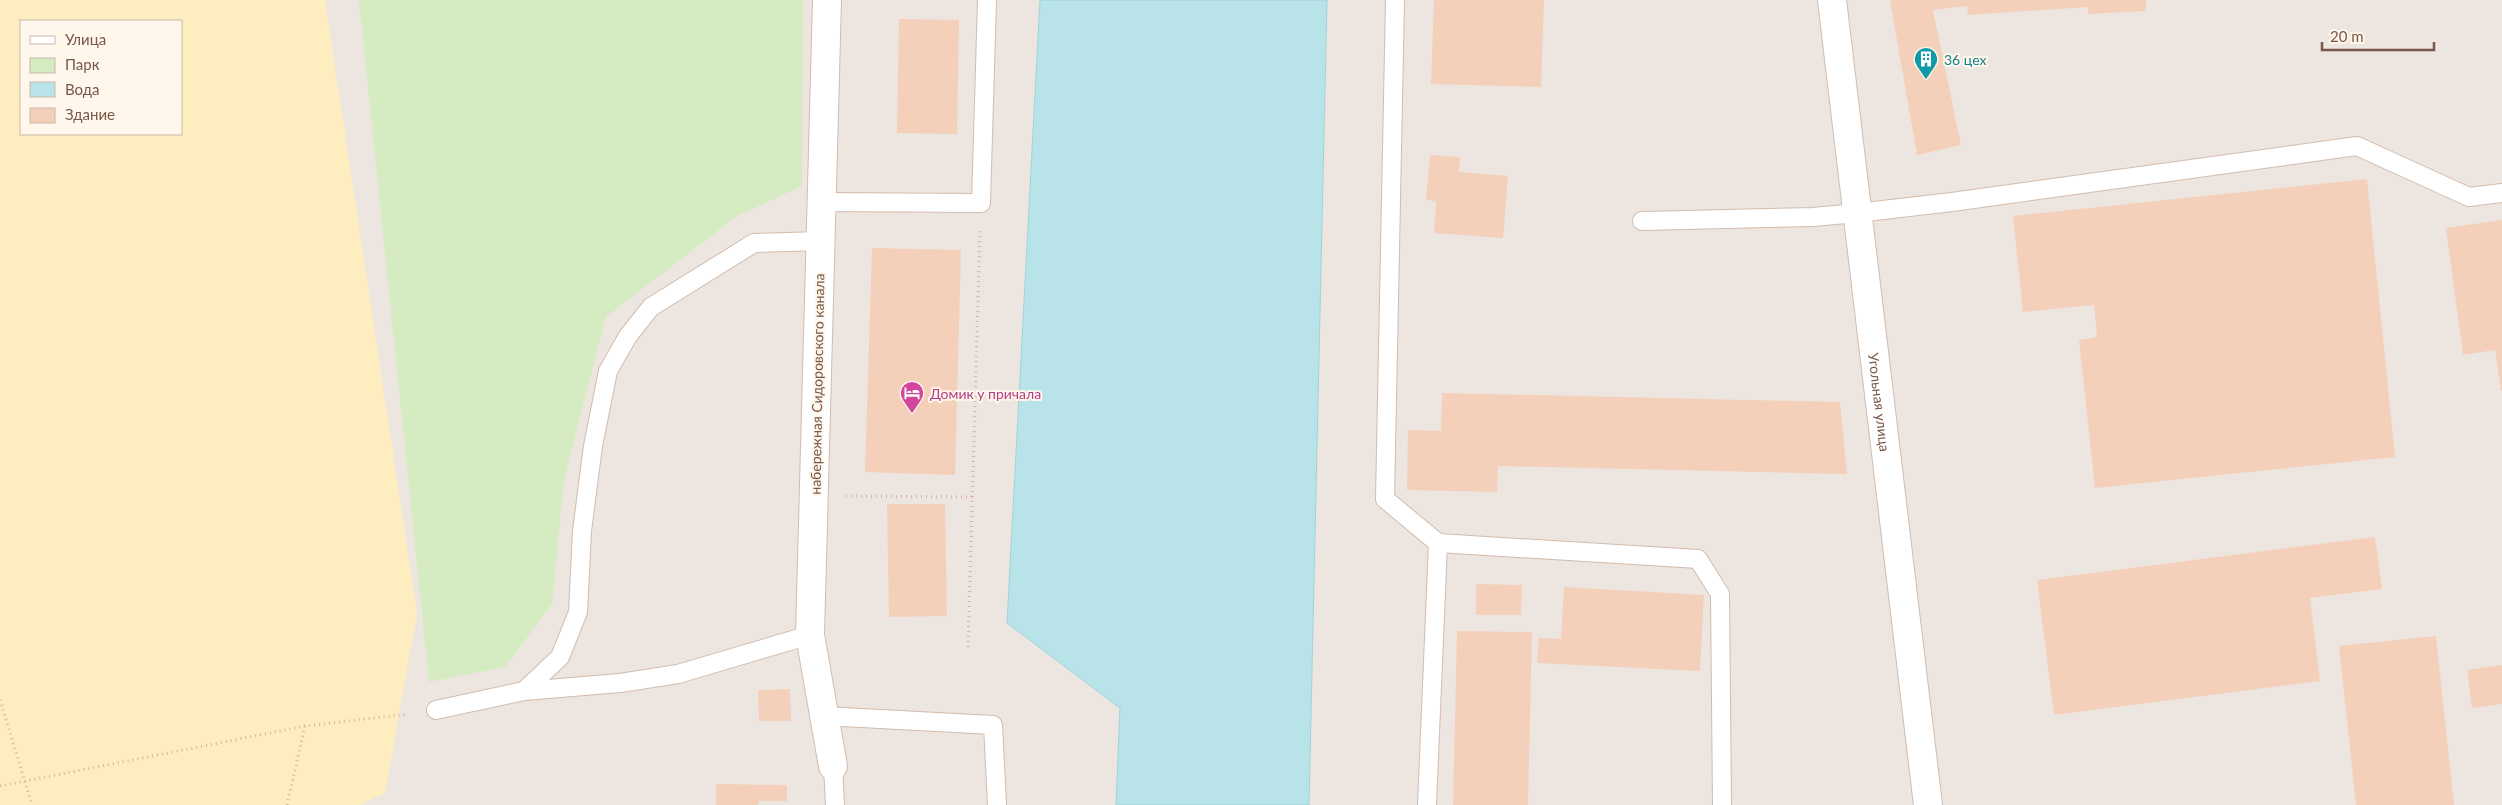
<svg xmlns="http://www.w3.org/2000/svg" width="2502" height="805" viewBox="0 0 2502 805" font-family="Lato,sans-serif">
<style>
.industrial{fill:#ede5df}
.green{fill:#d5ecc2}
.sand{fill:#feedbe;fill-rule:evenodd}
.water{fill:#b8e3e8;stroke:#9ed3da}
.building{fill:#f4d0bb}
.lines{fill:none;stroke-linecap:round;stroke-linejoin:round}
.lane-casing{stroke:#d2bcad;stroke-width:20}
.street-casing{stroke:#d2bcad;stroke-width:30}
.path{stroke:#d9b39e;stroke-width:3;stroke-dasharray:1 4;stroke-linecap:butt}
.lane{stroke:#fff;stroke-width:18}
.street{stroke:#fff;stroke-width:28}
.labels{text-anchor:middle;dominant-baseline:central;stroke-width:4;stroke-linejoin:round;paint-order:stroke}
.culture-label{font-size:14px;fill:#0d838f;stroke:#fff7ec;text-anchor:start}
.street-label{font-size:14px;fill:#785849;stroke:#fff7ec}
.hotel-label{font-size:14px;fill:#b23c85;stroke:#fff7ec;text-anchor:start}
</style>
<rect width="100%" height="100%" fill="#fdf3e5"/>
<!-- industrial -->
<g class="industrial">
<path d="M281,0h759l-33,623 113,85 -4,97h-756z"/>
<path d="M1327,0h1175v805h-1193z"/>
</g>
<!-- green -->
<path class="green" d="M359,0h444l-1,186 -65,30 -131,101 -42,162 -12,125 -47,63 -76,15z"/>
<!-- sand -->
<path class="sand" d="M0,0h325l92,613 -32,180 -26,12h-359zM21,21h160v113h-160z"/>
<!-- water -->
<path class="water" d="M1040,0h287l-18,805h-193l4,-97 -113,-85z"/>
<!-- building -->
<g class="building">
<path d="M1434,0h110l-3,87 -110,-3z"/>
<path d="M1890,0h256v11l-58,3v-7l-120,8 -1,-9 -34,4 28,135 -44,10z"/>
<path d="M899,19l60,1 -2,114 -60,-1z"/>
<path d="M1430,155l30,2 -1,15 49,4 -5,62 -69,-5 2,-32 -10,-1z"/>
<path d="M2367,179l28,278 -300,31 -16,-148 18,-3 -3,-32 -71,7 -10,-96z"/>
<path d="M2502,220v171h-1l-6,-41 -32,5 -17,-127z"/>
<path d="M872,248l89,2 -6,225 -90,-3z"/>
<path d="M1442,393l398,9 7,72 -349,-8 -1,26 -90,-2 1,-60 33,1z"/>
<path d="M887,504h58l2,112 -58,1z"/>
<path d="M2375,537l7,52 -72,9 10,83 -266,34 -17,-135z"/>
<path d="M1476,584l46,1 -1,30h-45z"/>
<path d="M1564,587l140,8 -4,76 -163,-8 2,-25 22,1z"/>
<path d="M1457,631l75,1 -4,173h-75z"/>
<path d="M2436,636l18,169h-98l-17,-159z"/>
<path d="M2502,665v39l-30,4 -5,-38z"/>
<path d="M790,689l1,32h-32l-1,-31z"/>
<path d="M716,784l71,1v16h-28l-1,4h-42z"/>
</g>
<g class="lines">
<!-- lane casing -->
<g class="lane-casing">
<g id="lane">
<path d="M1395,0l-10,499 53,44 260,16 22,35 2,211"/>
<path d="M821,202l160,1 6,-203"/>
<path d="M1642,221l171,-4 44,-4 95,-11 405,-56 112,51 33,-4"/>
<path d="M524,691l36,-34 18,-45 4,-81 11,-85 15,-75 20,-35 23,-29 103,-64 67,-2"/>
<path d="M436,710l88,-19 96,-8 58,-9 132,-39"/>
<path d="M824,716l169,9 4,80"/>
<path d="M833,766l2,39"/>
<path d="M1427,805l11,-262"/>
</g>
</g>
<!-- street casing -->
<g class="street-casing">
<g id="street">
<path d="M827,0l-17,635 23,131"/>
<path id="s1" d="M1832,0l96,805"/>
</g>
</g>
<!-- path -->
<g class="path">
<path d="M846,496l127,1"/>
<path d="M968,647l12,-416"/>
<path d="M0,700l32,105"/>
<path d="M0,786l305,-60 103,-12"/>
<path d="M287,805l18,-79"/>
</g>
<!-- lane -->
<use href="#lane" class="lane"/>
<!-- street -->
<use href="#street" class="street"/>
</g>
<!-- icons -->
<defs>
<g id="building-pin" transform="scale(1.25)"><path d="M0 17L-7.5 6A9.5 9.5 0 1 1 7.5 6Z" fill="#0f9aa8" stroke="#fff7ec"/><path d="M-4-6H4V6H1V3H-1V6H-4ZM-2.5-4.3h1.7v1.8h-1.7ZM.8-4.3h1.7v1.8H.8ZM-2.5-1h1.7V.8h-1.7ZM.8-1h1.7V.8H.8Z" fill="#fff"/></g>
<g id="hotel-pin" transform="scale(1.25)"><path d="M0 17L-7.5 6A9.5 9.5 0 1 1 7.5 6Z" fill="#d1479c" stroke="#fff7ec"/><path d="M-6-4.5h1.5V1H6V5H4.5V3h-9V5H-6ZM-4 0a1.8 1.8 0 1 1 3.6 0ZM.5 0V-2.5h3Q6-2.5 6 0Z" fill="#fff"/></g>
</defs>
<g fill-rule="evenodd">
<use href="#building-pin" x="1926" y="59"/>
<use href="#hotel-pin" x="912" y="393"/>
</g>
<g class="labels">
<!-- culture labels -->
<g class="culture-label">
<text x="1944" y="59">36 цех</text>
</g>
<!-- street labels -->
<g class="street-label">
<text transform="translate(817 384) rotate(-89)">набережная Сидоровского канала</text>
<text stroke="none"><textPath href="#s1" startOffset="405">Угольная улица</textPath></text>
</g>
<!-- hotel labels -->
<g class="hotel-label">
<text x="930" y="393">Домик у причала</text>
</g>
</g>
<!-- legend -->
<rect x="20" y="20" width="162" height="115" fill="#fff7ec" stroke="#c9b7ab"/>
<rect x="30" y="36" width="25" height="8" fill="#ffffff" stroke="#c9b7ab"/>
<text x="65" y="45" font-size="15" fill="#785849">Улица</text>
<rect x="30" y="58" width="25" height="15" fill="#d5ecc2" stroke="#c9b7ab"/>
<text x="65" y="70" font-size="15" fill="#785849">Парк</text>
<rect x="30" y="82" width="25" height="15" fill="#b8e3e8" stroke="#c9b7ab"/>
<text x="65" y="95" font-size="15" fill="#785849">Вода</text>
<rect x="30" y="108" width="25" height="15" fill="#f4d0bb" stroke="#c9b7ab"/>
<text x="65" y="120" font-size="15" fill="#785849">Здание</text>
<!-- scale -->
<path d="M2322 42v8h112v-8" fill="none" stroke="#785849" stroke-width="2.5"/>
<text x="2330" y="42" font-size="15" fill="#785849" stroke="#fff7ec" stroke-width="4" paint-order="stroke">20 m</text>
</svg>
